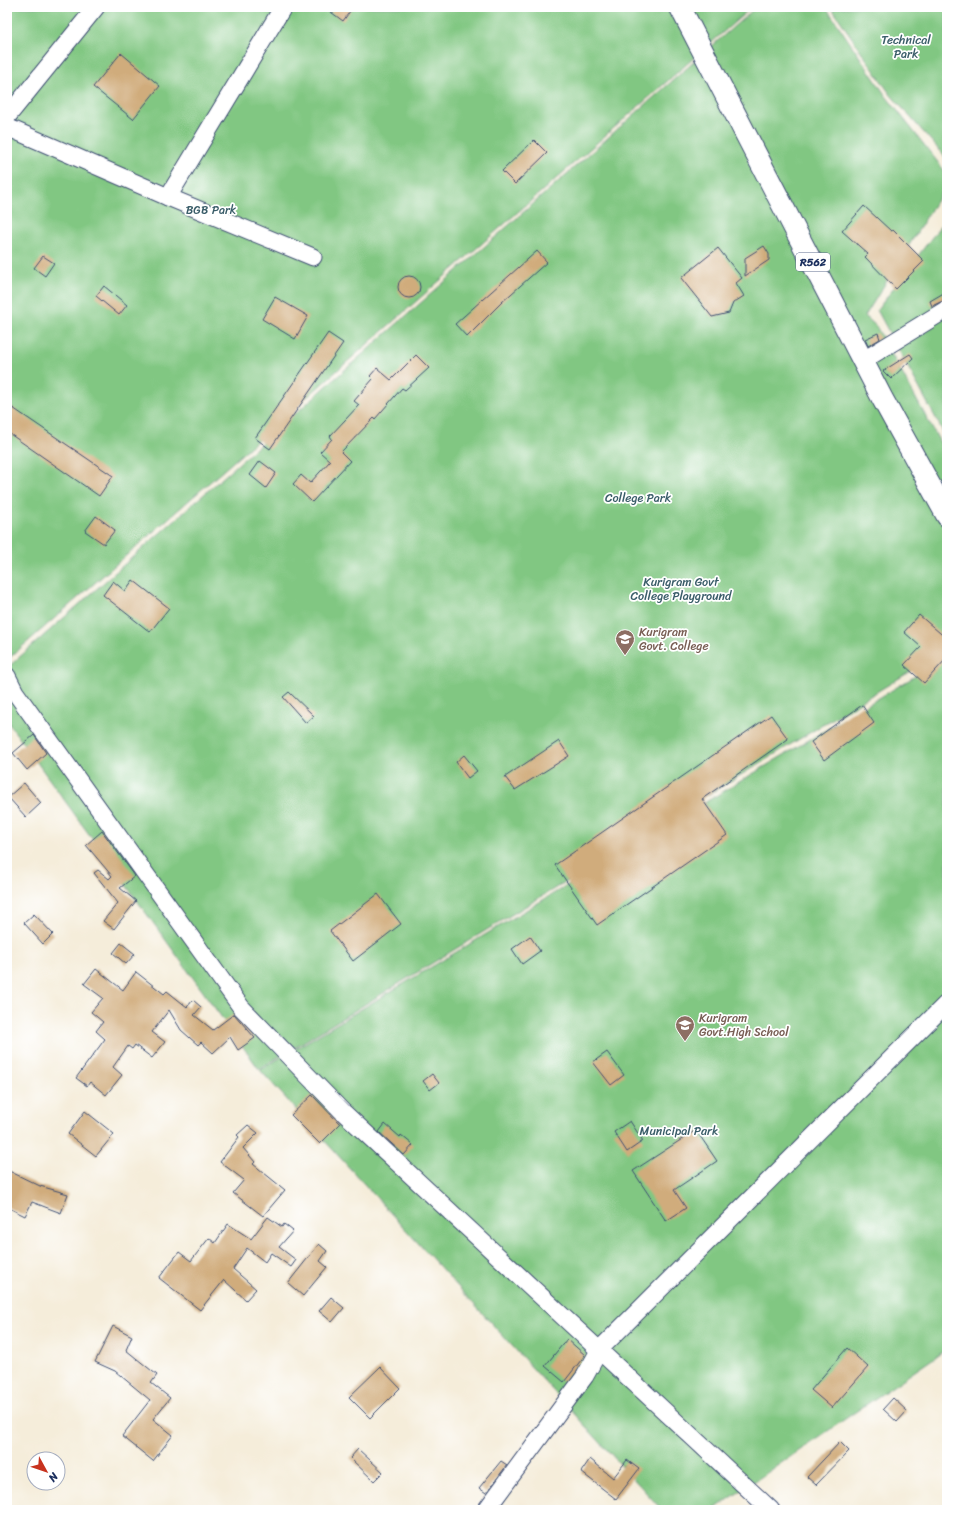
<svg xmlns="http://www.w3.org/2000/svg" width="954" height="1517" viewBox="0 0 954 1517" font-family="Sriracha,sans-serif">
<style>
.green{fill:#81c782;stroke:#4e7b70}
.building{fill:#d0ac7c}
.lines{fill:none;stroke-linecap:round;stroke-linejoin:round}
.minor-casing{stroke:#3c4c71;stroke-width:19}
.major-casing{stroke:#3c4c71;stroke-width:23}
.minor{stroke:#fff;stroke-width:17}
.major{stroke:#fff;stroke-width:21}
.labels{text-anchor:middle;dominant-baseline:central;stroke-width:3.5;stroke-linejoin:round;paint-order:stroke}
.shield{fill:#fff;stroke:#5f6d8e;stroke-width:1}
.shield-label{font-size:11px;font-weight:bold;fill:#1b2f5e}
.park-label{font-size:12px;fill:#3a5d69;stroke:#fff}
.education-label{font-size:12px;fill:#785e54;stroke:#fff;text-anchor:start}
</style>
<rect width="100%" height="100%" fill="#fff"/>
<filter id="ink" filterUnits="userSpaceOnUse"><feTurbulence type="fractalNoise" baseFrequency=".025" numOctaves="2"/><feDisplacementMap in="SourceGraphic" scale="8" xChannelSelector="R" yChannelSelector="G"/><feConvolveMatrix kernelMatrix="1 2 1 2 8 2 1 2 1" color-interpolation-filters="sRGB"/></filter>
<filter id="wash" filterUnits="userSpaceOnUse"><feTurbulence type="fractalNoise" baseFrequency=".012" numOctaves="4" result="noise"/><feDisplacementMap in="SourceGraphic" scale="16" xChannelSelector="R" yChannelSelector="G"/><feGaussianBlur stdDeviation="0.9" result="paint"/><feColorMatrix in="noise" values="0 0 0 0 0 0 0 0 0 0 0 0 0 0 0 0 0 1.4 0 .05"/><feComposite in="paint" operator="in"/></filter>
<g filter="url(#wash)">
<rect width="100%" height="100%" fill="#f5edda"/>
<!-- green -->
<g class="green">
<path d="M7,7h745l-745,653z"/>
<path d="M756,7h70l60,89 61,78v10l-82,132 11,10 71,129v194l-688,420 -252,-348v-53z"/>
<path d="M831,7h116v152l-57,-65z"/>
<path d="M947,222v217l-70,-129 65,-86z"/>
<path d="M947,657v692l-234,161h-51l-402,-440z"/>
</g>
<g id="blocks">
<!-- building -->
<g class="building">
<path d="M324,7h29l-10,14z"/>
<path d="M121,53l39,33 -27,33 -40,-32z"/>
<path d="M534,140l13,13 -32,31 -13,-13z"/>
<path d="M864,206l27,25 2,-1 31,31 -28,28 -31,-32 3,-3 -26,-23z"/>
<path d="M764,246l5,8v6l-24,16v-18z"/>
<path d="M718,248l24,30 -6,5 8,13 -11,7 -4,10 -17,4 -31,-39z"/>
<path d="M537,251l10,11 -45,40 -35,35 -12,-13z"/>
<path d="M43,256l11,7 -9,13 -11,-8z"/>
<circle cx="409" cy="287" r="11"/>
<path d="M104,286l23,19 -8,10 -23,-19z"/>
<path d="M947,291v8l-15,7 -2,-5z"/>
<path d="M275,297l33,19 -13,23 -33,-20z"/>
<path d="M328,333l15,10 -73,106 -15,-11z"/>
<path d="M878,333l2,6 -12,7 -3,-7z"/>
<path d="M910,354l3,4 -22,21 -8,-8z"/>
<path d="M416,355l13,13 -24,22 -3,-2 -27,31 -1,-1 -33,34 9,9 -38,41 -19,-18 8,-9 9,8 20,-22 -10,-9 12,-13 -2,-3 29,-31 -5,-4 19,-22 -3,-3 7,-8 14,12z"/>
<path d="M7,404l106,72 -14,20 -92,-64z"/>
<path d="M260,461l16,12 -10,15 -16,-13z"/>
<path d="M96,516l19,14 -11,14 -19,-13z"/>
<path d="M133,580l36,28 -19,24 -47,-37 10,-14 12,10z"/>
<path d="M919,615l28,24v19l-23,25 -20,-18 17,-18 -17,-15z"/>
<path d="M289,692l25,24 -8,7 -23,-26z"/>
<path d="M862,705l12,18 -50,37 -13,-18z"/>
<path d="M771,715l17,24 -86,60 25,36 -130,90 -42,-60z"/>
<path d="M34,735l12,18 -19,17 -14,-17z"/>
<path d="M559,741l10,15 -54,34 -10,-13z"/>
<path d="M464,755l13,16 -9,7 -12,-16z"/>
<path d="M24,783l17,20 -15,14 -18,-20z"/>
<path d="M102,831l33,45 -15,12 16,13 -22,28 -11,-8 15,-18 -24,-30 4,-3 11,9 3,-3 -26,-31z"/>
<path d="M378,894l23,30 -48,37 -23,-30z"/>
<path d="M34,914l19,20 -10,10 -19,-21z"/>
<path d="M530,936l10,15 -18,13 -10,-15z"/>
<path d="M121,943l14,11 -9,10 -13,-11z"/>
<path d="M96,969l27,21 13,-18 28,22 3,-3 20,16 6,-7 8,7 -7,8 19,15 21,-16 21,24 -17,12 -8,-13 -17,16 -12,-11 -3,3 -17,-15 -12,-20 -17,22 13,10 -13,16 -17,-13 -3,4 -4,-3 -15,21 9,8 -16,20 -16,-13 -3,4 -11,-8 29,-39 -9,-8 7,-9 -12,-10 12,-14 -19,-14z"/>
<path d="M607,1052l17,23 -13,10 -18,-23z"/>
<path d="M432,1074l7,9 -9,7 -7,-9z"/>
<path d="M312,1095l28,29 -20,20 -29,-29z"/>
<path d="M85,1111l29,23 -18,22 -28,-22z"/>
<path d="M630,1121l13,20 -16,11 -13,-20z"/>
<path d="M385,1124l15,13 1,-2 12,10 -9,10 -25,-23z"/>
<path d="M248,1125l10,8 -15,15 12,14 -2,2 32,26 -22,26 -30,-23 11,-13 -24,-18 19,-25 -2,-2z"/>
<path d="M696,1130l21,31 -43,29 12,18 -20,13 -33,-50z"/>
<path d="M7,1170l33,16 28,8 -7,19 -29,-11 -7,14 -18,-9z"/>
<path d="M268,1217l14,10 2,-3 9,7 -14,16 17,13 -5,7 -20,-14 -6,9 -18,-14 -14,21 23,20 -10,11 -22,-20 -24,30 -41,-32 20,-26 12,9 18,-23 6,5 13,-19 23,15z"/>
<path d="M319,1244l8,7 -7,10 7,6 -24,29 -15,-13z"/>
<path d="M331,1297l13,11 -12,14 -13,-11z"/>
<path d="M113,1326l19,10 -6,14 31,25 -6,8 19,15 -17,21 20,16 -20,26 -31,-25 28,-36 -35,-29 -20,-9z"/>
<path d="M567,1339l18,16 -21,27 -19,-16z"/>
<path d="M847,1348l21,19 -36,41 -21,-18z"/>
<path d="M380,1367l20,21 -30,30 -21,-21z"/>
<path d="M893,1398l14,13 -10,11 -14,-13z"/>
<path d="M840,1442l9,9 -33,34 -9,-8z"/>
<path d="M358,1449l25,23 -9,9 -24,-23z"/>
<path d="M590,1459l23,19 14,-18 12,9 -23,30 -35,-27z"/>
<path d="M501,1461l6,4 -21,28 -7,-5z"/>
</g>
</g>
</g>
<g filter="url(#ink)">
<use href="#blocks" fill-opacity="0" stroke="#3c4c71" stroke-width="1"/>
<g class="lines">
<!-- minor casing -->
<g class="minor-casing">
<g id="minor">
<path d="M7,117l89,-110"/>
<path d="M7,127l161,70 145,60"/>
<path d="M168,197l115,-190"/>
<path d="M864,360l83,-51"/>
<path d="M7,676l8,16 226,315 102,105 428,398"/>
<path d="M486,1510l99,-134 15,-27 347,-346"/>
</g>
</g>
<!-- major casing -->
<g class="major-casing">
<path id="major" d="M680,7l202,391 65,118"/>
</g>
<!-- minor -->
<use href="#minor" class="minor"/>
<!-- major -->
<use href="#major" class="major"/>
</g>
</g>
<!-- icons -->
<defs>
<g id="university-pin" transform="scale(1)"><path d="M0 17L-7.5 6A9.5 9.5 0 1 1 7.5 6Z" fill="#8d6e63" stroke="#fff"/><path d="M0-5L7-2L0 1L-7-2ZM-4 1L0 2.5L4 1V4Q0 6-4 4Z" fill="#fff"/></g>
<g id="school-pin" transform="scale(1)"><path d="M0 17L-7.5 6A9.5 9.5 0 1 1 7.5 6Z" fill="#8d6e63" stroke="#fff"/><path d="M0-5L7-2L0 1L-7-2ZM-4 1L0 2.5L4 1V4Q0 6-4 4Z" fill="#fff"/></g>
</defs>
<g fill-rule="evenodd">
<use href="#university-pin" x="625" y="639"/>
<use href="#school-pin" x="685" y="1025"/>
</g>
<g class="labels">
<!-- shield labels -->
<rect class="shield" x="796" y="253" width="34" height="18" rx="3"/>
<g class="shield-label">
<text x="813" y="262">R562</text>
</g>
<!-- park labels -->
<g class="park-label">
<text x="906" y="40">Technical<tspan x="906" dy="14">Park</tspan></text>
<text x="211" y="210">BGB Park</text>
<text x="638" y="498">College Park</text>
<text x="681" y="582">Kurigram Govt<tspan x="681" dy="14">College Playground</tspan></text>
<text x="679" y="1131">Municipal Park</text>
</g>
<!-- education labels -->
<g class="education-label">
<text x="639" y="632">Kurigram<tspan x="639" dy="14">Govt. College</tspan></text>
<text x="699" y="1018">Kurigram<tspan x="699" dy="14">Govt.High School</tspan></text>
</g>
</g>
<!-- margin -->
<rect width="954" height="1517" fill="none" stroke="#fff" stroke-width="24"/>
<!-- north arrow -->
<g transform="translate(46 1471) rotate(130)"><circle r="19" fill="#ffffff" stroke="#a4acbf"/>
<path d="M0-3L7 15L0 10L-7 15Z" fill="#c8321e"/>
<text y="-6" font-size="11" font-weight="bold" text-anchor="middle" fill="#1b2f5e">N</text>
</g>
</svg>
